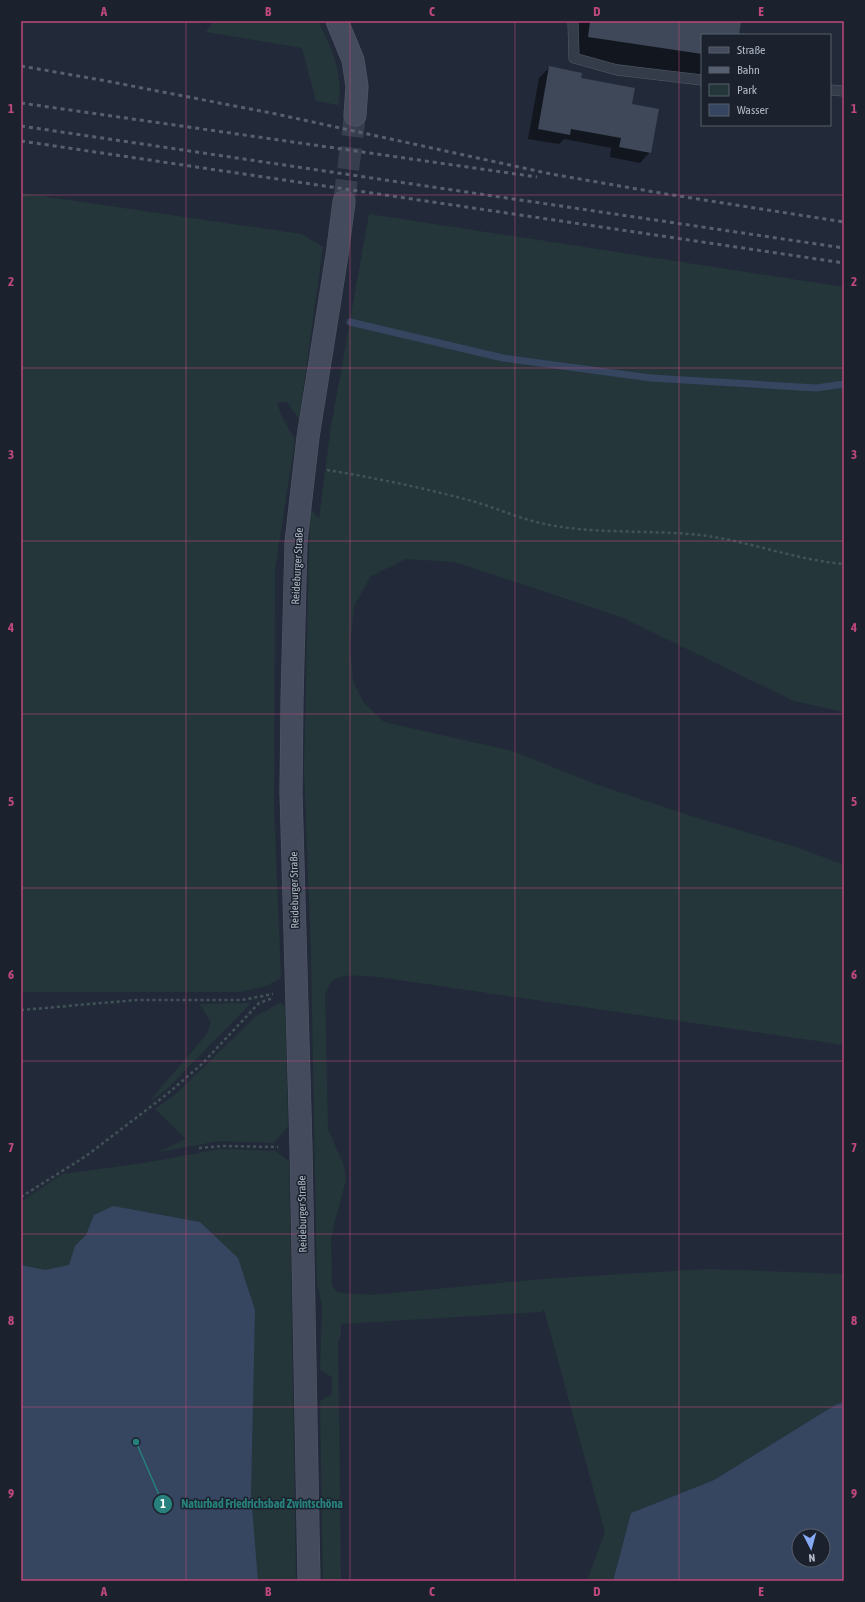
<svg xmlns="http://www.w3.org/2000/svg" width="865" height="1602" viewBox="0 0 865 1602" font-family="'Asap Condensed',sans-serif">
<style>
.green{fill:#24363a}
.water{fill:#364560;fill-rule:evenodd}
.shadow{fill:#0007}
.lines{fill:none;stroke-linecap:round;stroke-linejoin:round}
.stream{stroke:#364560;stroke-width:7}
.building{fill:#3e4858}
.secondary-tunnel{stroke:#373f4e;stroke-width:22;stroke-dasharray:22 11;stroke-linecap:butt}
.service-casing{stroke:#535a67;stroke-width:11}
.secondary-casing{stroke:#535a67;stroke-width:23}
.path{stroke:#415357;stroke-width:2.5;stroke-dasharray:3 3;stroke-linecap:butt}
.service{stroke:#353c49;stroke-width:10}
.secondary{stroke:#444b5c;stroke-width:22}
.rail{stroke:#576070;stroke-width:3;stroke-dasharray:4 4;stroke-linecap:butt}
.grid{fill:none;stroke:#bd487b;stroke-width:1;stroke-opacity:0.55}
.labels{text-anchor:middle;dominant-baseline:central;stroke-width:3;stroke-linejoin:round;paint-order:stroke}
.street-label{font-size:11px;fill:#b0b7c5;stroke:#1b222e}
.leader{fill:none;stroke:#27807b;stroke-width:1.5}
.callout-dot{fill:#27807b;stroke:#1b222e;stroke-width:1.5}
.mark-label{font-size:12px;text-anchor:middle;font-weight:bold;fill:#fff}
.callout-label{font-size:12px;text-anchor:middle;font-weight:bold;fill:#27807b;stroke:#1b222e;stroke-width:3;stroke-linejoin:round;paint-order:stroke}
.neatline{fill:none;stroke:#bd487b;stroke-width:1.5}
.grid-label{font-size:13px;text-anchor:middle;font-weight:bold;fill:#bd487b}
</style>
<rect width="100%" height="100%" fill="#222a39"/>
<!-- green -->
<g class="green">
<path d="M214,21h104c14,29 26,52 20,84l-22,-4 -14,-53 -96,-16z"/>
<path d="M21,193l280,41 22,13 -24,172 -12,-17 -10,1 5,14 13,23 -20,129 -1,240 7,169 -15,8 -26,6h-219z"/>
<path d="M369,214l475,73v425l-50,-11 -173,-84 -166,-55 -49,-3 -35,17 -17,30 -4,41 3,34 10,21 21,20 128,29 86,34 93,31 105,31 48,18v180l-438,-64c-15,-2 -59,-10 -71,-2 -5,3 -8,11 -10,16l3,134 16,37 2,14 -13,48 -2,13 1,44 4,6 5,2 32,2 170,-16 164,-10 137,5v128l-9,3 -121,75 -83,33 -18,68h-26l18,-49 -61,-223 -3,3 -200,12v11l-3,6 3,240h-18l-3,-180 12,-7v-17l-12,-7 2,-65 -5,-21 -6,-331 -7,-183 6,-263 9,12 11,-86z"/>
<path d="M251,1003l-82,84 -20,15 58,-68 4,-12 -11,-18z"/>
<path d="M280,1003l5,3 3,120 -14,17 -54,-2 -62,11 28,-13 -31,-30 22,-16 79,-77z"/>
<path d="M220,1149l55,2 14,10 7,420h-46l-181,-309 -48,-3v-67l42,-28 81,-11z"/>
</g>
<!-- water -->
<g class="water">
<path d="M113,1206l87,16 38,36 17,52 -4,184 7,87h-237v-316l24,5 24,-5 6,-19 11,-11 8,-20z"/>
<path d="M844,1402v179h-231l18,-68 83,-33 121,-75zM799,1536h24v24h-24z"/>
</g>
<!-- shadow -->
<g class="shadow">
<path d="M183,21h27l-3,2z"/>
<path d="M574,21h166l-2,14h-36v41l-133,-19z"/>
<path d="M550,67l30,12 51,26 19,47 -10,11 -30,-6 1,-9 -47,-9 -5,5 -31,-5 11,-61z"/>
</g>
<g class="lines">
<!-- stream -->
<path class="stream" d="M350,322l153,36 148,20 165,10 28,-4"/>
</g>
<!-- building -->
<g class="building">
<path d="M590,21h151l-2,14h-37v19l-114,-17z"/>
<path d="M549,66l33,7 -1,5 54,10 -3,16 27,5 -8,44 -32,-6 2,-9 -50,-9 -1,6 -32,-6z"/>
</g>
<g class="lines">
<!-- secondary-tunnel -->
<path class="secondary-tunnel" d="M344,202l11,-87"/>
<!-- service casing -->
<g class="service-casing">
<g id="service">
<path d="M573,21l1,37 43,12 85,10"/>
<path d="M830,90l14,1"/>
</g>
</g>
<!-- secondary casing -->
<g class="secondary-casing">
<g id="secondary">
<path d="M337,21l16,39 4,26 -2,29"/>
<path d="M309,1581l-8,-433 -10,-356 1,-92 4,-158 12,-105 29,-182 7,-53"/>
</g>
</g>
<!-- path -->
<g class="path">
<path d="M327,470c49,8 97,18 145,31 25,7 48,18 73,23 52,11 109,5 163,12 46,7 89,24 136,28"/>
<path d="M21,1010l116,-10h105l31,-6"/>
<path d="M199,1148l23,-2 56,1"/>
<path d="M21,1197l65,-41 80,-61 36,-31 57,-61 14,-5"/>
</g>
<!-- service -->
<use href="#service" class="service"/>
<!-- secondary -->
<use href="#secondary" class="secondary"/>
<!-- rail -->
<g class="rail">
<path d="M21,66l80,14 175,34 275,60 115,20 178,28"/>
<path d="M21,103l516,74"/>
<path d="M21,126l823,122"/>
<path d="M21,141l823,122"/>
</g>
</g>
<!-- grid -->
<path class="grid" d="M186,21v1560M350,21v1560M515,21v1560M679,21v1560M21,195h823M21,368h823M21,541h823M21,714h823M21,888h823M21,1061h823M21,1234h823M21,1407h823"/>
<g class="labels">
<!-- street labels -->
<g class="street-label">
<text transform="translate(297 566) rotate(-87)">Reideburger Straße</text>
<text transform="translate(294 890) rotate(-91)">Reideburger Straße</text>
<text transform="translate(302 1214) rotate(-91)">Reideburger Straße</text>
</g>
</g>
<!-- callouts -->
<path class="leader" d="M136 1442L163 1504"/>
<g class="callout-dot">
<circle cx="136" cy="1442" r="4"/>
<circle cx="163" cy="1504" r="10"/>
</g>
<g class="mark-label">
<text x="163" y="1508">1</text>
</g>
<g class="callout-label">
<text x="262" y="1508">Naturbad Friedrichsbad Zwintschöna</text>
</g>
<!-- border -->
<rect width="865" height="1602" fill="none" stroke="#1b222e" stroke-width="44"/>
<!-- legend -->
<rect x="701" y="34" width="130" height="92" fill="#1b222e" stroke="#575e6a"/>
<rect x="709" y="47" width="20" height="6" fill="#444b5c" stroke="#575e6a"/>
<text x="737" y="54" font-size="12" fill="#b0b7c5">Straße</text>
<rect x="709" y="67" width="20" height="6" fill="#576070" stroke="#575e6a"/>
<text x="737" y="74" font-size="12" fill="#b0b7c5">Bahn</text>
<rect x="709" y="84" width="20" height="12" fill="#24363a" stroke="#575e6a"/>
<text x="737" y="94" font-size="12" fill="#b0b7c5">Park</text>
<rect x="709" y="104" width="20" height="12" fill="#364560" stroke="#575e6a"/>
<text x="737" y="114" font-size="12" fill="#b0b7c5">Wasser</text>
<!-- north arrow -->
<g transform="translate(811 1548) rotate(174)"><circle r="19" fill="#1b222e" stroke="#575e6a"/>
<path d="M0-3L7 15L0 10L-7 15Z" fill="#86aaf4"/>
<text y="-6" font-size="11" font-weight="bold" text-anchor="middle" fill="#b0b7c5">N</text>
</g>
<rect x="22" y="22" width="821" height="1558" class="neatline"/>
<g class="grid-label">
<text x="104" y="16">A</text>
<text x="268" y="16">B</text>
<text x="432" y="16">C</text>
<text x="597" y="16">D</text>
<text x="761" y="16">E</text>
<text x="11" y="113">1</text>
<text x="854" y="113">1</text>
<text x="11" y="286">2</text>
<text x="854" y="286">2</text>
<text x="11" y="459">3</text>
<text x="854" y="459">3</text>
<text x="11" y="632">4</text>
<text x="854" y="632">4</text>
<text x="11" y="806">5</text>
<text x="854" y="806">5</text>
<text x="11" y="979">6</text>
<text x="854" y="979">6</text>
<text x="11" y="1152">7</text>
<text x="854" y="1152">7</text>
<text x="11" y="1325">8</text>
<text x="854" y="1325">8</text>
<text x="11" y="1498">9</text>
<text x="854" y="1498">9</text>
<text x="104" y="1596">A</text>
<text x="268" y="1596">B</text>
<text x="432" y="1596">C</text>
<text x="597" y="1596">D</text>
<text x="761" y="1596">E</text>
</g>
</svg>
